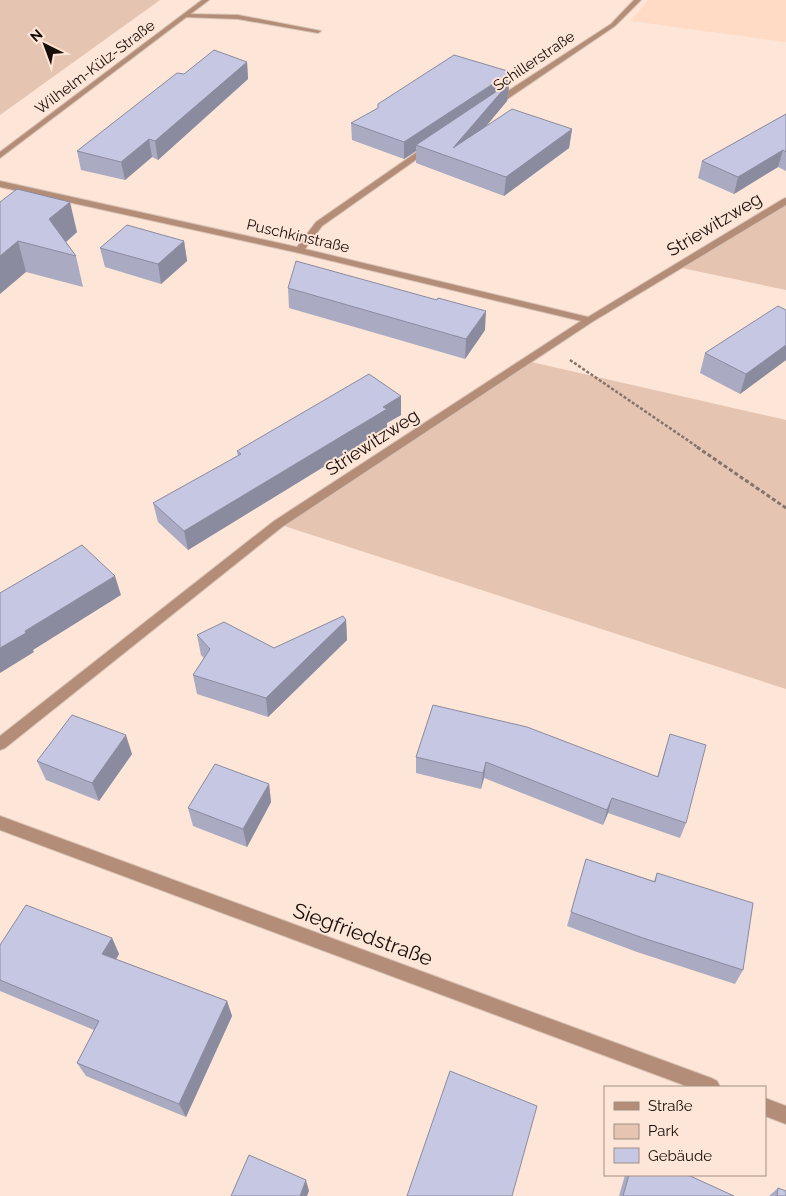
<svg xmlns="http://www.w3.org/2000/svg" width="786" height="1196" viewBox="0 0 786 1196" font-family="Raleway,sans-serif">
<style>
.built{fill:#ffdac5}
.green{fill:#e5c4b1}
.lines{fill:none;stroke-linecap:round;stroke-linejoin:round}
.service-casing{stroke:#d8c3b6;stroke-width:2}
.minor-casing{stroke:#d8c3b6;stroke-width:2}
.tertiary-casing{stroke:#d8c3b6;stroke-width:2}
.path-far1{stroke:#84736a;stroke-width:2.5;stroke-dasharray:3 2;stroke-linecap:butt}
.path{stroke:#84736a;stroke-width:3;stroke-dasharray:4 2.5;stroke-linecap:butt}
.service{fill:#b38d77;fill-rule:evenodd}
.minor{fill:#b38d77;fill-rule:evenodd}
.tertiary{fill:#b38d77;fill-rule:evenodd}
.wall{fill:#aaabc3}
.shaded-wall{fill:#8b8b9f}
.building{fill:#c6c7e3;stroke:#8b8b9f}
.labels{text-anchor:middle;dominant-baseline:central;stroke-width:4;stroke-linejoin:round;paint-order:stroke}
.far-street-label{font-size:15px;fill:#180e09;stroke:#fde5d7}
.street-label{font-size:18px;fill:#180e09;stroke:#fde5d7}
.near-street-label{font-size:21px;fill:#180e09;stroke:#fde5d7}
</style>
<rect width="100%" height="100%" fill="#fde5d7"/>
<!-- built -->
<path class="built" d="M648,0h138v42l-155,-21z"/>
<!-- green -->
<g class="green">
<path d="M0,0h160l-160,115z"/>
<path d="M786,201v89l-109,-23z"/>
<path d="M527,361l259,59v269l-508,-165z"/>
</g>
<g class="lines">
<!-- service casing -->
<g class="service-casing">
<path id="service" d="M186,14l52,1 83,16 -3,2 -80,-14 -54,-2v-2z"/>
</g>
<!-- minor casing -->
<g class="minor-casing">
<g id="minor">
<path d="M634,0h7l-26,26 -118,80h-6v-4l120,-78z"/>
<path d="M427,145l7,2 -112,79 -17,23 283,68 195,-118 3,-1v7l-194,117 -310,205 -277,221 -5,2v-14l274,-215 307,-200 -282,-68 -299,-66v-6l297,66 19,-25z"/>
<path d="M0,816l711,262 6,3 3,6h-31l-689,-257z"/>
<path d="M765,1098l21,8v18l-21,-8z"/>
</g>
</g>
<!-- tertiary casing -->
<g class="tertiary-casing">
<path id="tertiary" d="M202,0h7l-209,158v-6z"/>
</g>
<!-- path-far1 -->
<path class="path-far1" d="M570,360l129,88"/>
<!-- path -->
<path class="path" d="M697,447l89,61"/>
<!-- service -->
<use href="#service" class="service"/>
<!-- minor -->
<use href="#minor" class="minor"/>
<!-- tertiary -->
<use href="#tertiary" class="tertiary"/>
</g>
<!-- wall -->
<g class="wall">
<path d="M247,62l1,17 -90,81 -6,-3 -27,23 -44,-10 -4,-19 107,-77z"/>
<path d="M511,72l-4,29 -21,25 86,3 -3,19 -65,48 -88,-33v-12l-12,8 -52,-19 -1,-17z"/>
<path d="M786,114v57l-8,-4 -44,27 -36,-16 4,-17z"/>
<path d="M0,202l77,30 -11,10 10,14 7,31 -57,-15z"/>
<path d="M184,241l3,20 -26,23 -56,-17 -5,-19z"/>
<path d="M288,288l197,42 -20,29 -176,-51z"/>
<path d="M786,310v50l-46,34 -40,-21 5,-20z"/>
<path d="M401,396v19l-14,8v5l-199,122 -30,-28 -5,-19 85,-47 -1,-5z"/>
<path d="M346,620l1,20 -79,77 -71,-23 -4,-19 11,-17 -3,-3 -4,-20 77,13z"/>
<path d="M433,705l224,72 13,-43 16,89 -6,15 -72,-25 -5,12 -119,-47 -3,11 -65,-16v-16z"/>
<path d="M132,754l-33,47 -53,-21 -9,-19z"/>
<path d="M269,784l2,18 -24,45 -54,-21 -5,-18z"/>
<path d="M586,859l68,22 3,-8 86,97 -8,14 -98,-32 -70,-26z"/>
<path d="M112,938l7,16 -3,5 111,42 5,15 -46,101 -100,-41 -9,-13 17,-33 -94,-39v-46z"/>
<path d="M625,1175h63l46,21h-115z"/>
<path d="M778,1188l-1,8h-8z"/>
</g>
<!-- shaded-wall -->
<g class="shaded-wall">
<path d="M247,62l1,17 -90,81 -3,-19z"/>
<path d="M511,72l-4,29 -49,59 -42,-15v6l-12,8v-17z"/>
<path d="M572,129l-3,19 -65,48 2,-19z"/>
<path d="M149,139l3,18 -27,23 -4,-18z"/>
<path d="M783,150l-5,17 -44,27 4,-17z"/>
<path d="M70,202l7,30 -20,18 -8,-31z"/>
<path d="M18,241l8,31 -26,22v-38z"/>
<path d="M184,241l3,20 -26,23 -3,-20z"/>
<path d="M486,311l-1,19 -20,29 1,-20z"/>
<path d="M786,345v15l-46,34 6,-20z"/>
<path d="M401,396v19l-14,8v5l-199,122 -4,-19z"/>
<path d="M115,576l6,19 -88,55 1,2 -34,21v-25l25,-17z"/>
<path d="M346,620l1,20 -79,77 -2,-19z"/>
<path d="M126,735l6,19 -33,47 -7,-18z"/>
<path d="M486,762l-2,16 -3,11 2,-16z"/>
<path d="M269,784l2,18 -24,45 -4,-18z"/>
<path d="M612,798l-4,15 -5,12 4,-15z"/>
<path d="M112,938l7,16 -9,16 -8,-16z"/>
<path d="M227,1001l5,15 -46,101 -7,-13z"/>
<path d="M306,1180l3,11 -2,5h-7z"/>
</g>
<!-- building -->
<g class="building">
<path d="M214,50l33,12 -92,79 -6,-2 -28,23 -44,-11 100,-78 7,1z"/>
<path d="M454,55l57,17 -107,70 -53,-19 27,-15v-4z"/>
<path d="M509,83l-56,65 59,-39 60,20 -66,48 -90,-32z"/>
<path d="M786,114v38l-3,-2 -45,27 -36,-16z"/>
<path d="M17,189l53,13 -21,17 27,37 -58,-15 -18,15v-54z"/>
<path d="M127,225l57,16 -26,23 -58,-16z"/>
<path d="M296,261l141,39 1,-2 48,13 -20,28 -178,-51z"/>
<path d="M778,306l8,4v35l-40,29 -41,-21z"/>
<path d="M369,374l32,22 -18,11 4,2 -203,122 -31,-28 88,-49 -4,-3z"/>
<path d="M82,545l33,31 -90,55 1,2 -26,15v-55z"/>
<path d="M343,616l3,4 -80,78 -73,-23 17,-26 -13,-14 27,-13 50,26z"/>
<path d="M433,705l94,22 131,50 12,-43 36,11 -20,78 -74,-25 -5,12 -121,-48 -3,11 -67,-16z"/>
<path d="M72,715l54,20 -34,48 -55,-22z"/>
<path d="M215,764l54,20 -26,45 -55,-21z"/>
<path d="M586,859l69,23 2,-9 96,30 -10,67 -100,-32 -72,-26z"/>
<path d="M26,905l86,33 -10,16 125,47 -48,103 -102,-41 22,-42 -99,-41v-35z"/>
<path d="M450,1071l87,35 -25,90h-105z"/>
<path d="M249,1155l57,25 -6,16h-69z"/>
<path d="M629,1175h59l46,21h-111z"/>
<path d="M778,1188l8,3v5h-9z"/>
</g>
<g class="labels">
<!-- far-street labels -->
<g class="far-street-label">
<text transform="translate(534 61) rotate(-34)">Schillerstraße</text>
<text transform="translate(95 67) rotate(-37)">Wilhelm-Külz-Straße</text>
<text transform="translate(298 236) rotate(13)">Puschkinstraße</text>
</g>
<!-- street labels -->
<g class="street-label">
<text transform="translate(714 224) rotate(-31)">Striewitzweg</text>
<text transform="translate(372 442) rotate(-33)">Striewitzweg</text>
</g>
<!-- near-street labels -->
<g class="near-street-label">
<text transform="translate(363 934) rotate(20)">Siegfriedstraße</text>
</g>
</g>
<!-- legend -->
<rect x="604" y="1086" width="162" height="90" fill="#fde5d7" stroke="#a18f85"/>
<rect x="614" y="1102" width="25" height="8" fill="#b38d77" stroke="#a18f85"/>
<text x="648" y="1111" font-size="15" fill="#180e09">Straße</text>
<rect x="614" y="1124" width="25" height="15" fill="#e5c4b1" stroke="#a18f85"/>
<text x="648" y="1136" font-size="15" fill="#180e09">Park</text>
<rect x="614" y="1148" width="25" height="15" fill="#c6c7e3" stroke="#a18f85"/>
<text x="648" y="1161" font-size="15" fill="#180e09">Gebäude</text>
<!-- north arrow -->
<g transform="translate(45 45) rotate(318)" stroke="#fde5d7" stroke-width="4" paint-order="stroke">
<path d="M0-4L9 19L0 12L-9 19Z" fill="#180e09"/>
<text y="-8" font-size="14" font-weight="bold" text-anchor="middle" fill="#180e09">N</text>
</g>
</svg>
